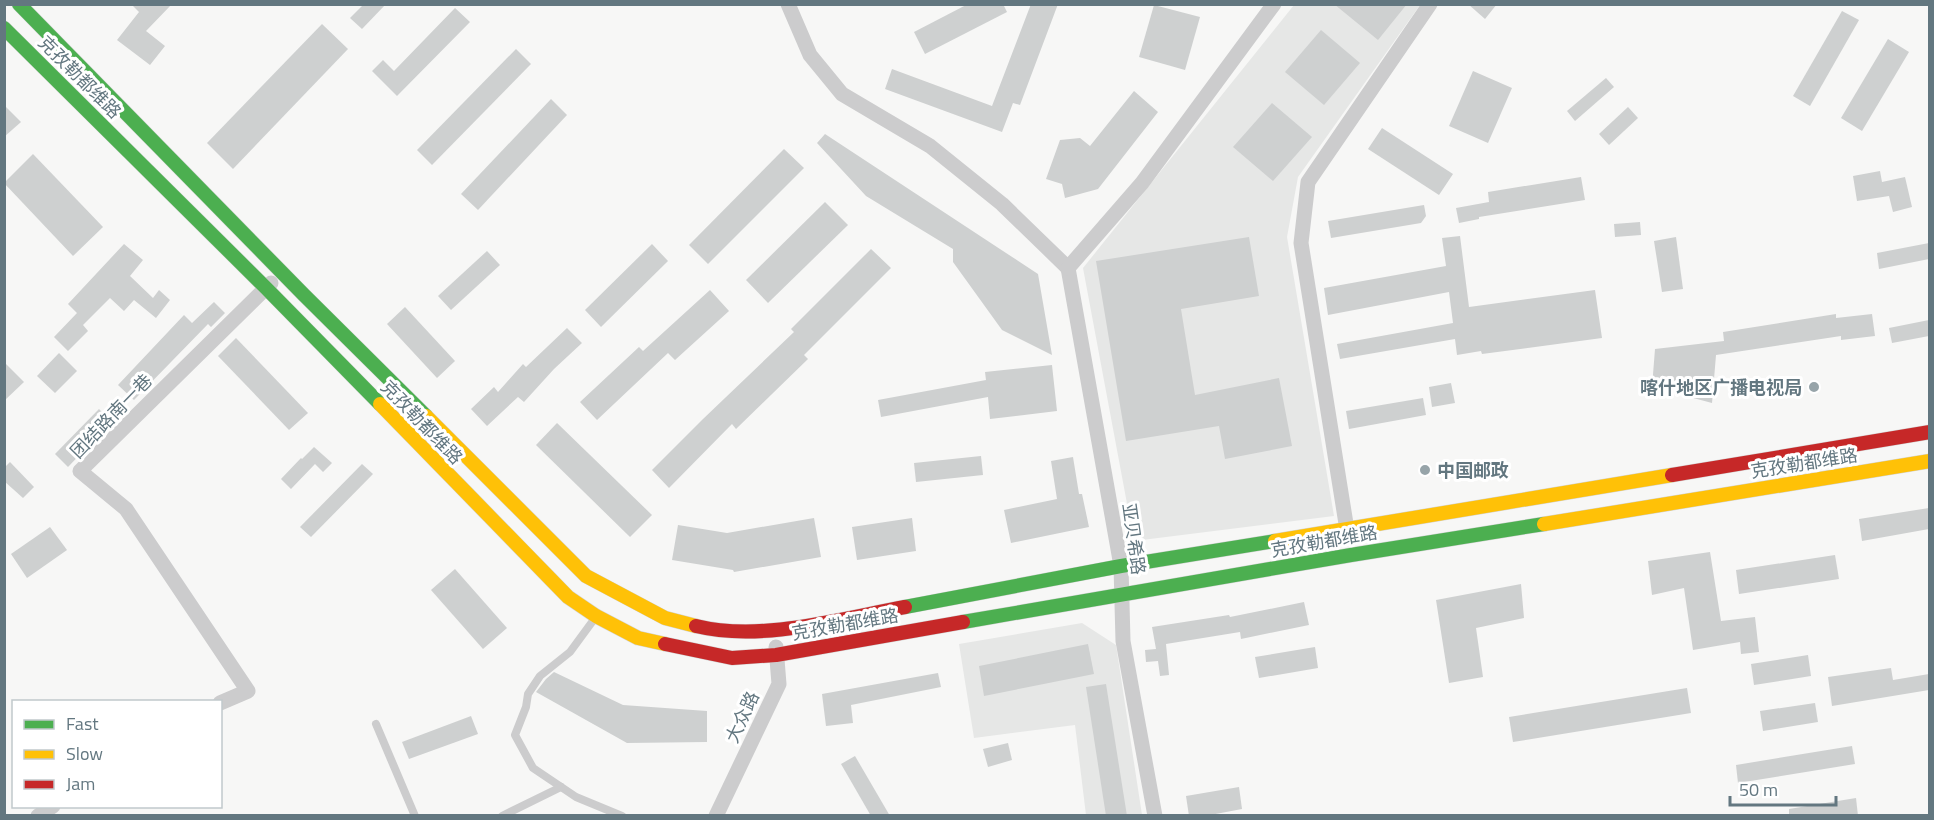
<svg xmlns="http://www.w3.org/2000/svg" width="1934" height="820" viewBox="0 0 1934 820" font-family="'Titillium Web','Noto Sans SC',sans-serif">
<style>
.built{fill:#e6e7e6}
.building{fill:#ced0d0}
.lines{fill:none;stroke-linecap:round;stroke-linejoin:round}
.fast-casing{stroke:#d3d4d4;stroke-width:15}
.slow-casing{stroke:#d3d4d4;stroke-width:15}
.jam-casing{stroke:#d3d4d4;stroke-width:15}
.lane{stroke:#cccccd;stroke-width:8}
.street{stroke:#cccccd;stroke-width:15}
.fast{stroke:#4caf50;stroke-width:14}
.slow{stroke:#ffc107;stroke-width:14}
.jam{stroke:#c62828;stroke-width:14}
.poi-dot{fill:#97a4a9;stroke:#fff;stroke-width:2}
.labels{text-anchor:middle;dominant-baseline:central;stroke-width:6;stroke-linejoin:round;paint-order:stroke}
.street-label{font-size:18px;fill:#637780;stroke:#fff}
.poi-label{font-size:18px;font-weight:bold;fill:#637780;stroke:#fff;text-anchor:end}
</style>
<rect width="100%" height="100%" fill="#f7f7f6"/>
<!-- built -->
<g class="built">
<path d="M1294,5h126l-122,172 -11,60 47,279 -200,25 -51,-273z"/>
<path d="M1082,623l34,22 26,170h-56l-11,-90 -101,13 -15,-94z"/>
</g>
<!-- building -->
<g class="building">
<path d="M131,4h41l-26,27 19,15 -15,19 -33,-25 22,-28z"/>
<path d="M364,4h22l-24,25 -12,-11z"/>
<path d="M968,4h35l4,8 -82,42 -11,-22z"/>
<path d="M1031,4h27l-38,101 -7,-2 -11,29 -117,-43 7,-20 100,37z"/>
<path d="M1334,4h73l-29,36z"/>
<path d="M1468,4h29l-12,15z"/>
<path d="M1154,5l46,12 -15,53 -46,-13z"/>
<path d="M455,8l15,14 -73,74 -25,-25 11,-11 11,11z"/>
<path d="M1842,11l17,9 -49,86 -17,-10z"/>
<path d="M322,24l26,25 -115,120 -26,-26z"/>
<path d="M1321,30l39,33 -36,42 -39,-33z"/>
<path d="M1888,39l21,13 -47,79 -21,-13z"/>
<path d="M516,49l15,15 -99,101 -15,-15z"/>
<path d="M1473,71l39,17 -24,55 -39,-17z"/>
<path d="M1606,78l8,9 -39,34 -8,-10z"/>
<path d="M1134,91l24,21 -60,77 -33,9 -3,-14 -16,-5 14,-39 20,-2 10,8z"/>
<path d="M551,99l16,16 -89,95 -17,-16z"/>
<path d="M1272,103l40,34 -39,44 -40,-34z"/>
<path d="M4,105l17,17 -17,15z"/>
<path d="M1628,107l10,11 -29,27 -10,-11z"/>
<path d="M1382,128l71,46 -14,21 -71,-46z"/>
<path d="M825,134l213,140 14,81 -50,-25 -49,-68v-13l-87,-53 -49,-53z"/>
<path d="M784,149l20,19 -96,96 -19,-19z"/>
<path d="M33,154l70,73 -30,29 -69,-73z"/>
<path d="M1880,171l2,11 23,-5 7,30 -19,5 -4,-16 -32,5 -4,-25z"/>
<path d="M1581,177l4,23 -106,17v2l-20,4 -3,-15 33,-6 -1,-10z"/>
<path d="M825,202l23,23 -80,78 -22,-23z"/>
<path d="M1424,205l2,11 -5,7 -90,15 -3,-17z"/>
<path d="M1640,222l1,13 -26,2 -1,-13z"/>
<path d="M1460,236l9,71 126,-17 7,48 -120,16 -1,-3 -24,4 -2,-16 -115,20 -3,-15 116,-21 -4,-31 -121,23 -4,-27 122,-22 -4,-28z"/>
<path d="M1249,237l10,59 -78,13 14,86 84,-17 13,68 -67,13 -6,-33 -93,15 -30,-180z"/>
<path d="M1676,237l7,52 -21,3 -8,-51z"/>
<path d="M1929,243v16l-50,10 -2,-16z"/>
<path d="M124,244l19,16 -13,16 23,22 6,-8 11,10 -14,18 -22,-18 -10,11 -14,-13 -27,27 5,6 -20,20 -14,-14 23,-24 -9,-9z"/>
<path d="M652,244l16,17 -67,66 -16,-17z"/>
<path d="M871,249l20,19 -87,87 4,4 -72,70 -4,-5 -63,64 -17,-18 51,-51 91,-87 -3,-3z"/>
<path d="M487,251l13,14 -49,45 -13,-14z"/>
<path d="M710,290l19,21 -54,49 -7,-7 -71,67 -17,-18 59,-55 4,4z"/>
<path d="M214,302l11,11 -14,14 -3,-3 -74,76 -16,-15 66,-70 8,8z"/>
<path d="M405,307l50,54 -18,17 -50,-54z"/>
<path d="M1836,314v4l36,-4 3,22 -34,4v-4l-125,19 -4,48 -60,-16 3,-38 69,-8 -1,-9z"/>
<path d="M1929,320v16l-37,7 -3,-15z"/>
<path d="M567,328l15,15 -28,26 -30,33 -6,-5 -31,29 -16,-17 23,-22 4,5 25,-28 3,3z"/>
<path d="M236,338l72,75 -19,17 -71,-74z"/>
<path d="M59,353l18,18 -22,22 -18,-17z"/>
<path d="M4,362l20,20 -20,19z"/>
<path d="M1052,365l5,46 -67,8 -2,-22 -107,20 -3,-17 108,-20 -1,-8z"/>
<path d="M1451,383l4,20 -23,4 -3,-20z"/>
<path d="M1423,398l3,17 -77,14 -3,-18z"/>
<path d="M99,409l12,13 -43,45 -13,-13z"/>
<path d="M557,423l95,92 -22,22 -94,-92z"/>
<path d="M314,447l18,16 -9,9 -8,-8 -24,25 -10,-10 20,-21 1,1z"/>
<path d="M981,456l2,19 -67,7 -2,-19z"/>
<path d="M1073,457l6,37h3l7,33 -78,16 -7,-33 53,-11 -6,-38z"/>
<path d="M10,462l24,25 -11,11 -19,-17v-13z"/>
<path d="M362,464l11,10 -62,63 -11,-10z"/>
<path d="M1929,508v21l-67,12 -3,-22z"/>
<path d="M814,518l7,39 -87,15 -1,-2 -61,-10 6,-35 49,8z"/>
<path d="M912,518l4,33 -59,9 -5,-33z"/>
<path d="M50,527l17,23 -40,28 -16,-24z"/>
<path d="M1710,552l11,69 34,-4 4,35 -18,2 -1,-12 -47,8 -9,-62 -32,7 -4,-34z"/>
<path d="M1835,555l4,24 -100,15 -3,-24z"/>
<path d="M455,569l52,59 -24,21 -52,-59z"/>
<path d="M1521,584l3,34 -48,10 7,49 -34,6 -13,-83z"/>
<path d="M1304,602l5,23 -68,14 -1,-7 -74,12 3,31 -9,1 -2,-15 -12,1 -1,-12 11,-1 -4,-22 77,-12 1,2z"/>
<path d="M1088,644l6,30 -110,22 -5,-30z"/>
<path d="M1315,647l3,21 -59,10 -4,-21z"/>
<path d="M1808,655l3,21 -57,9 -3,-21z"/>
<path d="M1891,668l2,12 36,-6v16l-97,16 -4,-29z"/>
<path d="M554,672l69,33 84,6v31l-80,1 -91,-51 10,-13z"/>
<path d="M938,673l3,14 -90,18 2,18 -27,3 -4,-32z"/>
<path d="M1106,684l21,132h-21l-20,-129z"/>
<path d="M1687,688l4,25 -178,29 -4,-25z"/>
<path d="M1815,703l3,19 -55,9 -3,-20z"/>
<path d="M471,716l7,18 -69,25 -7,-17z"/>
<path d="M1008,743l4,17 -24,7 -5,-18z"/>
<path d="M1852,746l3,18 -117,19 -2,-18z"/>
<path d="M855,756l35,60h-19l-30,-52z"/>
<path d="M1239,787l3,22 -37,7h-16l-3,-20z"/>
<path d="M1856,798l2,18h-69v-7z"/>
</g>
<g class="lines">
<!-- fast casing -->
<g class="fast-casing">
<g id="fast">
<path d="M19,4l285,291 122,121"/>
<path d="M4,28l262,260 114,116"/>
<path d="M905,607l216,-41 154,-25"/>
<path d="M963,622l388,-67 193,-31"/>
</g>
</g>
<!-- slow casing -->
<g class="slow-casing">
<g id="slow">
<path d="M380,404l188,193 28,19 42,22 27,6"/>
<path d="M426,416l160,160 79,42 31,8"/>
<path d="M1544,524l386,-63"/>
<path d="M1275,541l397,-66"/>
</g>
</g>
<!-- jam casing -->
<g class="jam-casing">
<g id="jam">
<path d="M1672,475l258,-43"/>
<path d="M696,626c65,16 144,-7 209,-19"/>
<path d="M665,644l67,14 44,-3 187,-33"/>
</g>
</g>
<!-- lane -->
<g class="lane">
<path d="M595,618l-25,34 -30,24 -12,18 -2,13 -11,28 18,33 43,29 46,19"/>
<path d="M376,724l39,92"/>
<path d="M502,816l59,-29"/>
</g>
<!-- street -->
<g class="street">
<path d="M788,4l22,51 32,39 88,52 72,58 66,64"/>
<path d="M1068,268l53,298 2,75 32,175"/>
<path d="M1068,268l74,-85 132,-179"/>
<path d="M1347,530l-46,-287 7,-61 122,-178"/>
<path d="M220,703l28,-12 -122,-182 -46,-38 191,-188"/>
<path d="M38,816l15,-10"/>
<path d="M716,816l63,-132 -3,-37"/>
</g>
<!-- fast -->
<use href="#fast" class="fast"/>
<!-- slow -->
<use href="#slow" class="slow"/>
<!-- jam -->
<use href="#jam" class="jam"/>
</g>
<!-- markers -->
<g class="poi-dot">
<circle cx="1814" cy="387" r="6"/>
<circle cx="1425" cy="470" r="6"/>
</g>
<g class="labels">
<!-- street labels -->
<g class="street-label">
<text transform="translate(80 77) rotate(45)">克孜勒都维路</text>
<text transform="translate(111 416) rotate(-46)">团结路南一巷</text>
<text transform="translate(422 422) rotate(46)">克孜勒都维路</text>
<text transform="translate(1804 463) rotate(-9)">克孜勒都维路</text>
<text transform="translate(1134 539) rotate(82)">亚贝希路</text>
<text transform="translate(1324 541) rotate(-10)">克孜勒都维路</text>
<text transform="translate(845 624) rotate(-10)">克孜勒都维路</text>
<text transform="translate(742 717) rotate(-65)">大众路</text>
</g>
<!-- poi labels -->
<g class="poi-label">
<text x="1802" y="387">喀什地区广播电视局</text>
<text x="1437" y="470" text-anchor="start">中国邮政</text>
</g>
</g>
<!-- border -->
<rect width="1934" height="820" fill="none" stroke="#637780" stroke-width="12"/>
<!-- legend -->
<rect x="12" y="700" width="210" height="108" fill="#ffffff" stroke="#c1c9cc" stroke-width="1.5"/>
<rect x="24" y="720" width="30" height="9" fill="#4caf50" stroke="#c1c9cc" stroke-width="1.5"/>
<text x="66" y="730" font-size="18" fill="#637780">Fast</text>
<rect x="24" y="750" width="30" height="9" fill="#ffc107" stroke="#c1c9cc" stroke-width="1.5"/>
<text x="66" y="760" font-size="18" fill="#637780">Slow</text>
<rect x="24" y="780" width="30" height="9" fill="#c62828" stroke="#c1c9cc" stroke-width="1.5"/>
<text x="66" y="790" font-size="18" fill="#637780">Jam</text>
<!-- scale -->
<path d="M1730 796v9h106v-9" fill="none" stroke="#637780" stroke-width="3"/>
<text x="1739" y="796" font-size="18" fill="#637780" stroke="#ffffff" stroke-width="4.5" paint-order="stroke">50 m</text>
</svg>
